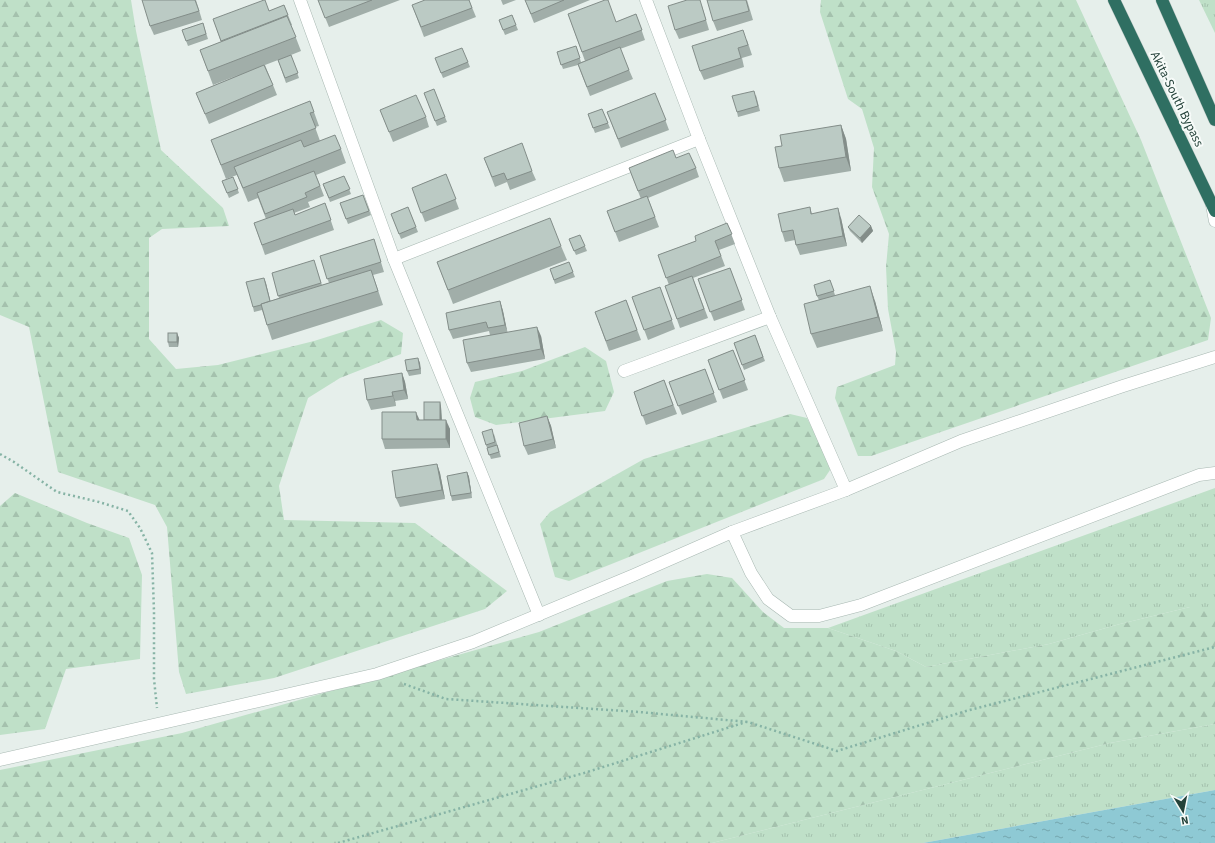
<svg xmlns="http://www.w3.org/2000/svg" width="1215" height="843" viewBox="0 0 1215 843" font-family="'Source Sans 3',sans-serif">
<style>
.grass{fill:url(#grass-tufts)}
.forest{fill:url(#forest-firs)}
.water{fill:url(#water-ripples)}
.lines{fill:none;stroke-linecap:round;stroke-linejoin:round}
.minor-casing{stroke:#a8b8b2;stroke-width:13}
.highway-casing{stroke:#c2cac8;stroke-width:13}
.path{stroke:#86b3a5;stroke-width:2.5;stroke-dasharray:2 3;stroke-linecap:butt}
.minor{stroke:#fff;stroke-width:12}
.highway{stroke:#2f6f62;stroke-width:12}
.wall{fill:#a1aea9}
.shaded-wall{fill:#838d89}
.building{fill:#bbcac4;stroke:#838d89}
.labels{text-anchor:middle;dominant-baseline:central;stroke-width:4;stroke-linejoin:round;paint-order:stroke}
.street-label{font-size:13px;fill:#24423a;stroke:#f7fbf9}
</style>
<defs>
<pattern id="grass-tufts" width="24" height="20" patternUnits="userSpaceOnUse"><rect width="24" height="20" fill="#bfe0c8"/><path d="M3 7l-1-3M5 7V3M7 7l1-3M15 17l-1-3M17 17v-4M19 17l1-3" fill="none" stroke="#a4c1ad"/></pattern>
<pattern id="forest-firs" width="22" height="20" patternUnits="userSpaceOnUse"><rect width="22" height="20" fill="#bfe0c8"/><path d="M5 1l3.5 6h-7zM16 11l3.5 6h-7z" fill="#a4c1ad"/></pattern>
<pattern id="water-ripples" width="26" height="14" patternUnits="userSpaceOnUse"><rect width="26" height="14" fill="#8ec9d4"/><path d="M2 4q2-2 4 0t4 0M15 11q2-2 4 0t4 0" fill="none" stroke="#74a5ad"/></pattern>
</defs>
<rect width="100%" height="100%" fill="#e6efeb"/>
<!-- grass -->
<g class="grass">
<path d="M1199,0h16v33z"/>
<path d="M1215,488v119h-25l-70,17 -71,20 -123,23 -30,-16 -68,-23z"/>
<path d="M1215,724v66l-292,53h-211l398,-100z"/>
</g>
<!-- forest -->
<g class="forest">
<path d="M0,0h131l5,31 25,119 62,58 6,18 -67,3 -13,9v101l27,30 42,-4 96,-24 67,-21 22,13 -2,21 -61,24 -32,20 -29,88 5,34 131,3 92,68 -22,18 -211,69 -88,16 -7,-22 -12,-145 -12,-22 -97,-33 -29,-145 -29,-12z"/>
<path d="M821,0h255l65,140 70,178 -3,22 -337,116h-13l-23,-58 2,-11 58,-22 1,-13 -8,-43 -2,-42 3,-33 -17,-47 2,-39 -12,-39 -14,-10 -28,-87z"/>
<path d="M585,347l21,14 8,31 -9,19 -109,14 -21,-8 -5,-19 5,-16 47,-11z"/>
<path d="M790,414l17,4 25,49 -8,12 -255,102 -14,-4 -15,-53 10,-12 94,-53z"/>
<path d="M15,493l72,30 42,15 13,37 -2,84 -74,10 -21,60 -45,6v-229z"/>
<path d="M707,574l25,4 31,34 21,16h44l68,23 30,16 123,-23 71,-20 70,-17h25v117l-105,19 -398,100h-712v-73l182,-37 357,-101 128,-51z"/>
</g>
<!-- water -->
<path class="water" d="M1215,790v53h-292z"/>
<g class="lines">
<!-- minor casing -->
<g class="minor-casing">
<g id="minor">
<path d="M300,0l94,259 145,356"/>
<path d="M646,0l53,139 71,178 76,173"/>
<path d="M1212,205l3,16"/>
<path d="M394,259l305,-120"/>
<path d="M624,371l146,-54"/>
<path d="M732,532l19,41 17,26 23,17h28l42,-11 338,-130 16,-2"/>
<path d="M0,760l377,-86 96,-32 161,-67 98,-43 114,-42 115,-49 162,-55 92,-29"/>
</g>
</g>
<!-- highway casing -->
<g class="highway-casing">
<g id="highway">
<path d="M1114,0l101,211"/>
<path d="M1162,0l53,120"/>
</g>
</g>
<!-- path -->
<g class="path">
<path d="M0,454l14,8 43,30 42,10 29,9 12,17 12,25 2,59v67l3,29"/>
<path d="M404,684l42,15 193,13 109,10 89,29 129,-40 249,-64"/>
<path d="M338,843l246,-70 162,-51"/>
</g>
<!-- minor -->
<use href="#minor" class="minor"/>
<!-- highway -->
<use href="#highway" class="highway"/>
</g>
<!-- wall -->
<g class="wall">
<path d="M196,0l6,20 -48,15 -4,-9z"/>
<path d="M318,0h82l-71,27z"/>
<path d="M469,0l7,17 -52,20 -12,-32z"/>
<path d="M501,0h15l-13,5z"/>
<path d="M525,0h65l-56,23z"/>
<path d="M747,0l6,20 -36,11 -4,-10z"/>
<path d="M284,5l8,20h-1l10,26 -10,4 8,23 -13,5 -8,-23 -13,5 12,30 -68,29 -13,-31 45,-19 -28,11 -13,-35 21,-8 -8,-23 56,-8z"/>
<path d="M702,6l7,24 -30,9 -4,-9z"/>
<path d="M568,14l48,8 20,-8 9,26 -25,9 13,30 -43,17 -12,-31 -15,4 -6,-17 19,-6 5,16 4,-1z"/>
<path d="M512,15l6,15 -13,5 -6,-15z"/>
<path d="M203,23l5,16 -20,7 -6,-16z"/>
<path d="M747,40l5,15 -10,3 2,9 -40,13 -4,-9z"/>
<path d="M435,58l33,4 2,5 -27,11z"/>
<path d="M434,89l13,33 -10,4 -13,-33z"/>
<path d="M655,93l14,37 -48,18 -14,-36z"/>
<path d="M756,95l4,16 -22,6 -1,-5z"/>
<path d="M310,101l9,25 -4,1 5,14 21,8 5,14 -30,12 8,21 -16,6 2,5 -16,6 1,2 30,-12 9,27 -69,25 -11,-32 12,-4 -8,-21 -10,4 -11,-27 -11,4 -15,-39z"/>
<path d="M602,109l8,19 -15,5 -7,-19z"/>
<path d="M380,110l46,7 3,10 -36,15z"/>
<path d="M841,125l5,14 5,32 -67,11 -5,-14 3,-22z"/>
<path d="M484,158l48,13 4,9 -26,10 -3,-8 -12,5z"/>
<path d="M676,158l20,10 3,9 -51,21 11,29 -40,15 -12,-31 34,-12 -12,-31z"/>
<path d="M446,174l13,35 -34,13 -13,-34z"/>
<path d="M344,176l7,18 -21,8 -7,-18z"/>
<path d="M233,177l6,16 -10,5 -7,-17z"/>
<path d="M363,195l8,20 -23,9 -8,-21z"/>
<path d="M408,207l10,25 -17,7 -10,-25z"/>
<path d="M810,207l2,7 29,4 6,28 -47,9 -4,-10 -1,-5 -10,2 -3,-10z"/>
<path d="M727,223l8,21 -16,6 6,16 -32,12 15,40 -28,10 -15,-42 4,-1 -11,-30 38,-14z"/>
<path d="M871,226l2,5 -11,12 -12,-12 -2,-4z"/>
<path d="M580,235l7,16 -11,4 -5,-11z"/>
<path d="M374,239l10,33 -11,3 10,30 -111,35 -10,-30 -8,2 -1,-5 11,-29 6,23 9,-3 -7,-25 45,-3 5,15 7,-2 -9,-27z"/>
<path d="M561,246l6,14 -114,44 -16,-42z"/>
<path d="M569,262l6,15 -20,7 -5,-15z"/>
<path d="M730,268l15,42 -31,11 -16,-42z"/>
<path d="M830,280l5,15 40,6 8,30 -66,17 -6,-14 8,-34 -2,-4z"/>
<path d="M660,287l15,42 -27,11 -16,-43z"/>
<path d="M626,300l15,40 -32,11 -14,-39z"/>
<path d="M500,301l3,10 4,21 34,4 4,23 -74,13 -4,-9 23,-28 -1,-4 -36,8 -4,-9z"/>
<path d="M177,333l2,5 -1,9h-9l-1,-5z"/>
<path d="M755,335l10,26 -21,9 -10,-27z"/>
<path d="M733,350l15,40 -25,9 -15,-39z"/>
<path d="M420,363l1,11 -12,2 -2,-5z"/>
<path d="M705,369l12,33 -35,13 -13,-33z"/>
<path d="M402,373l3,9 3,17 -13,2 1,5 -25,4 -4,-10z"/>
<path d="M664,380l13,34 -31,11 -12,-33z"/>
<path d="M440,402l1,5 1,13 8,9v19l-65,1 -3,-10 37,-19h5z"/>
<path d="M547,416l4,10 5,22 -28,7 -4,-9z"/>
<path d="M494,434l7,23 -10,2 -5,-14z"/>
<path d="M437,464l3,9 5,26 -45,8 -4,-9z"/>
<path d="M467,472l2,5 3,21 -20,3 -1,-5z"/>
</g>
<!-- shaded-wall -->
<g class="shaded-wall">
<path d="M841,125l5,14 5,32 -5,-14z"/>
<path d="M838,208l3,10 6,28 -4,-10z"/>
<path d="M871,226l2,5 -11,12 -2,-5z"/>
<path d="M264,278l2,5 6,25 -2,-5z"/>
<path d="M870,286l5,15 8,30 -5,-14z"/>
<path d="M500,301l3,10 5,24 -3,-10z"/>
<path d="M537,327l4,9 4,23 -4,-10z"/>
<path d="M177,333l2,5 -1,9 -1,-5z"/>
<path d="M418,358l2,5 1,11 -1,-5z"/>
<path d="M402,373l3,9 3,17 -4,-9z"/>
<path d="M392,392l3,9 1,5 -3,-10z"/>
<path d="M440,402l1,5 1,18 -2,-5z"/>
<path d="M416,412l4,9 -3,-1z"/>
<path d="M547,416l4,10 5,22 -3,-9z"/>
<path d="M446,420l4,9v19l-4,-9z"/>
<path d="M437,464l3,9 5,26 -3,-9z"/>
<path d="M467,472l2,5 3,21 -1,-5z"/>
</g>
<!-- building -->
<g class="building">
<path d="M142,0h53l4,11 -49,15z"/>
<path d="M264,0h1l4,11 15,-6 4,10 -67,26 -8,-22z"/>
<path d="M318,0h54l-47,18z"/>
<path d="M425,0h44l3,8 -51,19 -9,-22z"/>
<path d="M525,0h39l-33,14z"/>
<path d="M605,0h3l8,22 20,-8 6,16 -60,22 -14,-38z"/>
<path d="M687,0h13l6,20 -31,10 -7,-24z"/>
<path d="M707,0h39l3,11 -36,10z"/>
<path d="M512,15l4,10 -13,5 -4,-10z"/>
<path d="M287,16l9,21 -88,34 -8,-21z"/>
<path d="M203,23l3,11 -20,7 -4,-11z"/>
<path d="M743,30l5,15 -10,3 3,10 -41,13 -8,-25z"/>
<path d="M576,46l4,12 -19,7 -4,-13z"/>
<path d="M620,47l9,23 -42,17 -9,-23z"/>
<path d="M462,48l6,14 -27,11 -6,-15z"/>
<path d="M291,55l7,18 -13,5 -7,-18z"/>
<path d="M264,65l9,20 -68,29 -9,-21z"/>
<path d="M434,89l11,28 -10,4 -11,-28z"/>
<path d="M754,91l4,15 -21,6 -5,-16z"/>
<path d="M655,93l11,27 -48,19 -11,-27z"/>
<path d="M416,95l10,22 -37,15 -9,-22z"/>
<path d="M310,101l4,11 -4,1 6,15 -95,37 -10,-25z"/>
<path d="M602,109l6,14 -15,5 -5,-14z"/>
<path d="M841,125l5,32 -67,11 -4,-21 7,-1 -2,-11z"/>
<path d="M335,135l6,14 -98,39 -9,-21 67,-27 3,7z"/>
<path d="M522,143l10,28 -25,9 -3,-7 -12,4 -8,-19z"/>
<path d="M673,150l3,8 13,-5 7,15 -58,23 -9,-23z"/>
<path d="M314,171l6,15 -15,7 2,4 -42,17 -8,-21z"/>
<path d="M446,174l10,25 -35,14 -9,-25z"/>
<path d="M344,176l6,13 -21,9 -6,-14z"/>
<path d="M233,177l5,12 -11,4 -5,-12z"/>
<path d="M363,195l6,16 -23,8 -6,-16z"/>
<path d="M647,196l8,21 -40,15 -8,-21z"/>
<path d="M325,203l6,17 -69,25 -8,-22 39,-14 2,6z"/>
<path d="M408,207l8,20 -17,7 -8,-20z"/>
<path d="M810,207l1,7 27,-6 5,28 -47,9 -3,-15 -11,2 -4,-18z"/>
<path d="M859,215l12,11 -11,12 -12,-11z"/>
<path d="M550,218l11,28 -113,44 -11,-28z"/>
<path d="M727,223l5,11 -17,7 6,15 -55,22 -8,-23 38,-14 -1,-5z"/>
<path d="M580,235l5,11 -11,5 -5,-12z"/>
<path d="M374,239l7,23 -54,17 -7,-23z"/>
<path d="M314,260l7,23 -43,13 -6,-23z"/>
<path d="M569,262l4,10 -19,8 -4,-11z"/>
<path d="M730,268l12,32 -32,12 -12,-33z"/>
<path d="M371,270l7,21 -111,34 -6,-21z"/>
<path d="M692,276l12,33 -27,10 -12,-33z"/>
<path d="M264,278l6,23 -9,3v1l-8,2 -7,-25z"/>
<path d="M830,280l4,11 -17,5 -3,-11z"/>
<path d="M870,286l8,31 -67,17 -7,-30z"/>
<path d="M660,287l12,33 -28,10 -12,-33z"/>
<path d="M626,300l11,30 -31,11 -11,-29z"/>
<path d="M500,301l5,24 -17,3 -2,-6 -37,8 -3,-17z"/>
<path d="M537,327l4,22 -74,14 -4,-23z"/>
<rect x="168" y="333" width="9" height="9"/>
<path d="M755,335l8,22 -21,8 -8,-22z"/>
<path d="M733,350l12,30 -26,10 -11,-30z"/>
<path d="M418,358l2,11 -13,2 -2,-11z"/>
<path d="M705,369l9,24 -36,13 -9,-24z"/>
<path d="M402,373l2,17 -12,2 1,4 -26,4 -3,-21z"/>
<path d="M664,380l9,25 -31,11 -8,-24z"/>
<rect x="424" y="402" width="16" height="18"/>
<path d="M382,412h34l1,8h29v19h-64z"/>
<path d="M547,416l6,23 -29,7 -5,-23z"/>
<path d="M492,429l3,13 -9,3 -4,-13z"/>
<path d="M497,445l2,7 -10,3 -2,-7z"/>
<path d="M437,464l5,26 -46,8 -4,-27z"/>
<path d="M467,472l4,21 -20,3 -4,-20z"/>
</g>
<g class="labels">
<!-- street labels -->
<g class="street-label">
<text transform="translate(1177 99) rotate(64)">Akita-South Bypass</text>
</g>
</g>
<!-- north arrow -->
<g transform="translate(1183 811) rotate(170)" stroke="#f7fbf9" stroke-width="3" paint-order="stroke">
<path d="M0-3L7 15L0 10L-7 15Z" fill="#24423a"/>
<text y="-6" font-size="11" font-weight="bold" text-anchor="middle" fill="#24423a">N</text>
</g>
</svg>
